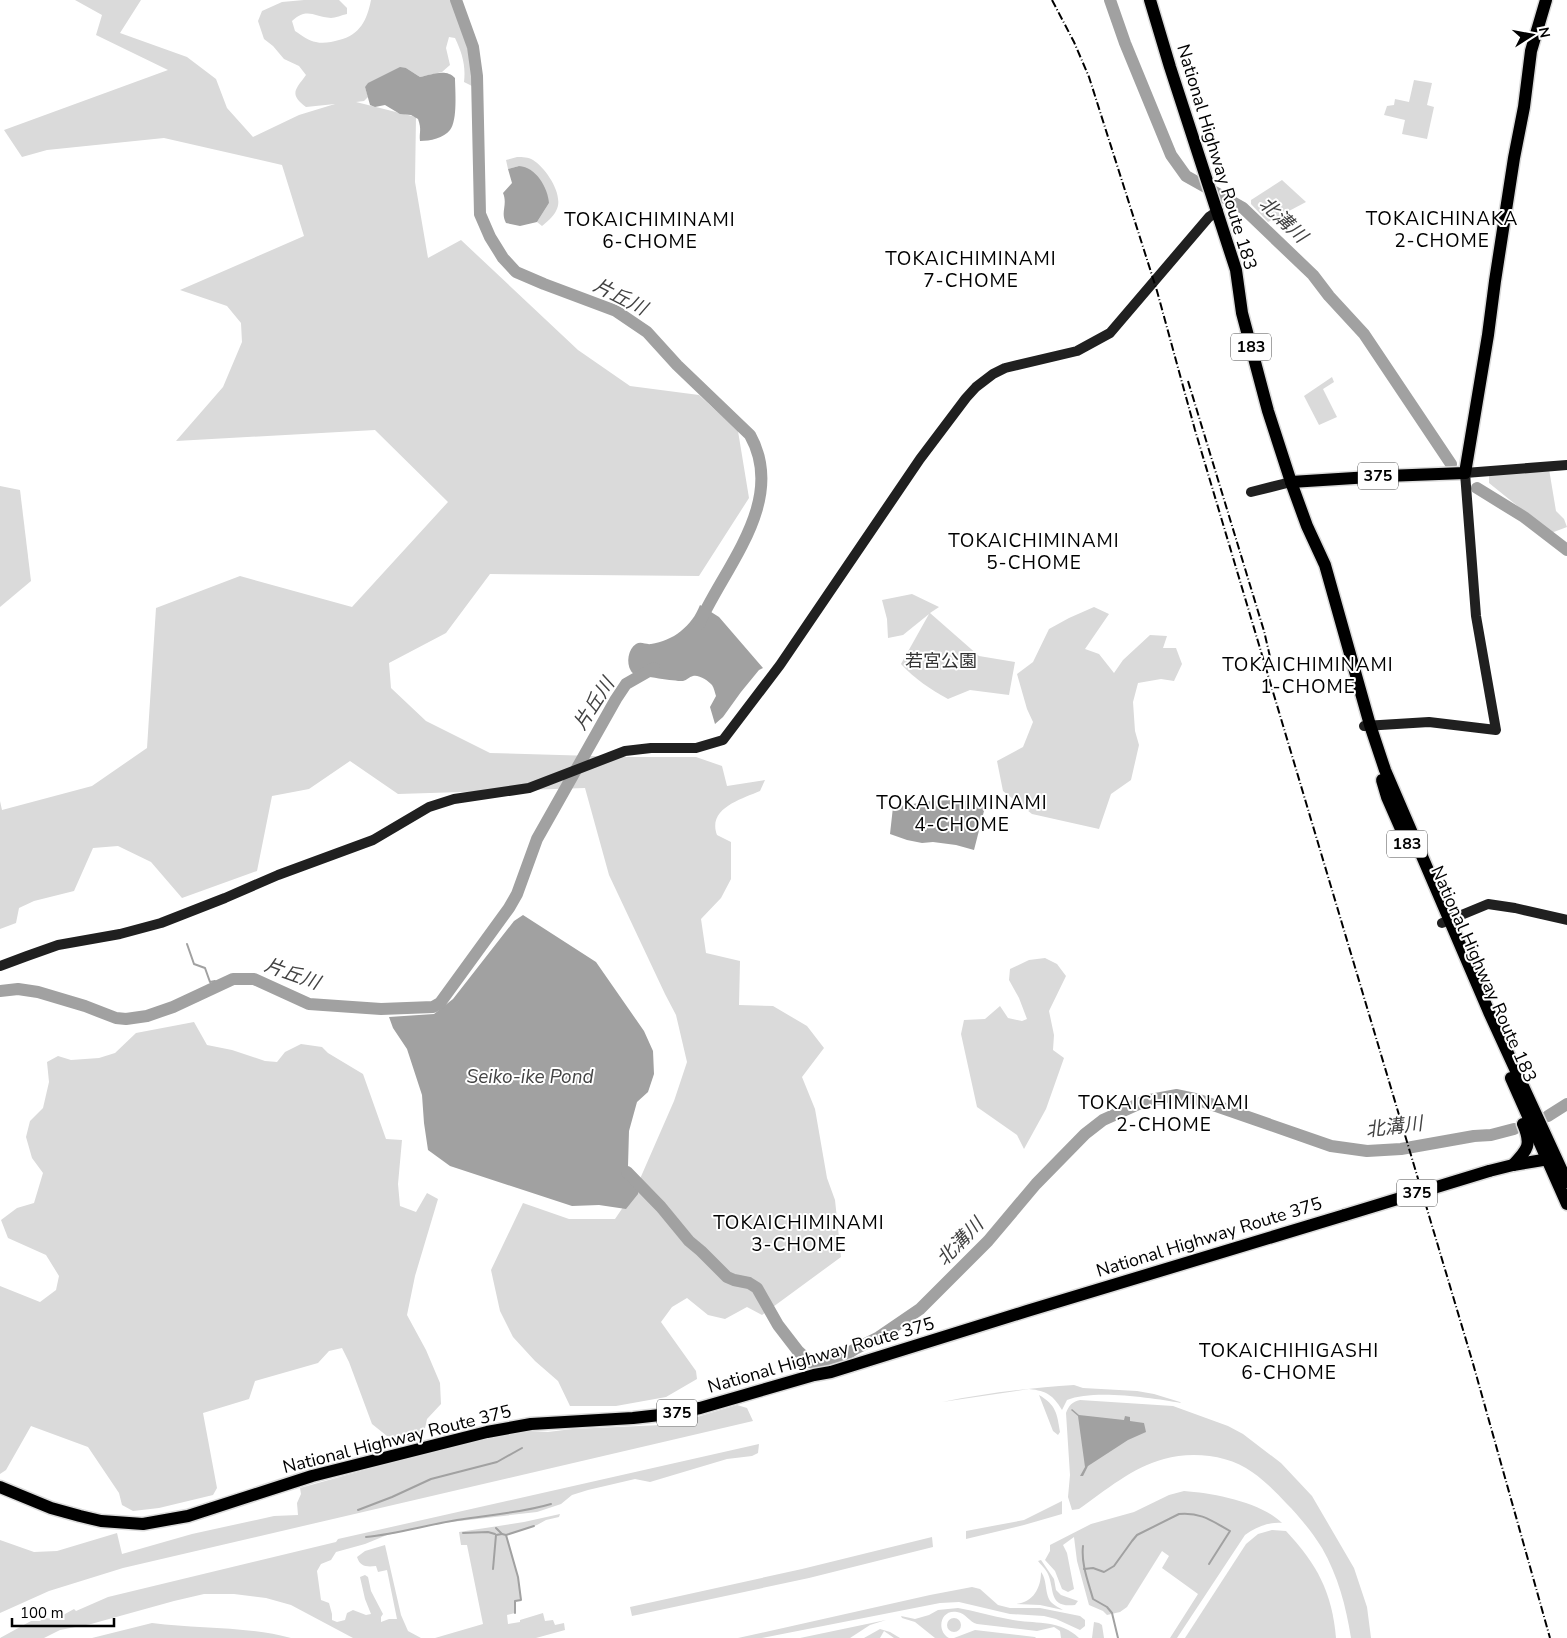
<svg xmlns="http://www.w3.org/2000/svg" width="1567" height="1638" viewBox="0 0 1567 1638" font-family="'Nunito Sans','Noto Sans JP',sans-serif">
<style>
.green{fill:#dadada}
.water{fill:#a1a1a1}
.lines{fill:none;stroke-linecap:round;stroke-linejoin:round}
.stream{stroke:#a1a1a1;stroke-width:2}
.river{stroke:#a1a1a1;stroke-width:12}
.highway-casing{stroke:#dbdbdb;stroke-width:15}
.secondary{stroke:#202020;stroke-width:10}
.highway{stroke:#000;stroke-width:12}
.rail{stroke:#000;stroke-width:2;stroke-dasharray:8 2.5 1 2.5;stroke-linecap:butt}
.highway-bridge-casing{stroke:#dbdbdb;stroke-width:15;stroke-linecap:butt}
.highway-bridge{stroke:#000;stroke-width:12}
.labels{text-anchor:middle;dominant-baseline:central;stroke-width:4;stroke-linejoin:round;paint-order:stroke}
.shield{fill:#fff;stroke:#4c4c4c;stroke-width:1}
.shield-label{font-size:16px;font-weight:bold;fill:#000}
.street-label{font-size:18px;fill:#000;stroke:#fff}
.park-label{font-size:18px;fill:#313131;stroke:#fff}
.neighbourhood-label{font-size:19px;letter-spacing:1px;fill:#000;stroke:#fff}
.water-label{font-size:19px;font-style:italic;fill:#424242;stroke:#fff}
</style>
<rect width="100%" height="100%" fill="#fff"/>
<!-- green -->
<g class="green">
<path d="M75,0h66l-21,33 67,24 29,22 11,29 26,29 46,-22 36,-11 -29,3c-17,-13 -11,-17 0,-32l-7,-9 -15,-7 -11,-13 -9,-7 -6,-18 4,-10 20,-9 22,-2h35l8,8v6c-5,1 -12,4 -16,4 -18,-1 -23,-11 -39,3l3,10c6,4 14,10 21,11 7,2 16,0 23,-2 21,-5 28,-20 32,-40h81l16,50 6,37 -10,-5c2,-17 -2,-29 -9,-44l-6,-1 -3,11 4,17 -8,7 -22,5 -14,-9 -41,19 3,10 -4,4 -8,1 60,15 -1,65 13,76 33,-18 117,110 52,36 69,9 39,36 11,67 -50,78 -209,-2 -44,59 -57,30 2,25 35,33 64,32 138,4h68l26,9 5,20 38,-6 -5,11c-18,8 -53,17 -43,44l14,7v37l-10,19 -20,21 5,34 34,8 -1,44 34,1 34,20 17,22 -22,29 13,32 12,69 8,22 6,57 -79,58 -15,-8 -22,12 -17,-4 -21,-17 -15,9 -11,15 35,49 1,8 -31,18 -50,9h-46l-12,-25 -23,-20 -22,-24 -13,-26 -9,-41 32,-67 46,16h46l21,-31 38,-87 13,-39 -11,-47 -11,-21 -56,-119 -24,-87 -187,6 -48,-33 -41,28 -37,7 -15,75 -75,27 -31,-36 -33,-16 -25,2 -19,43 -40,10 -15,7 -3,15 -16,6v-128l2,9 90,-24 55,-38 9,-140 84,-32 112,31 96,-105 -73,-72 -199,11 47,-54 19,-45 -1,-19 -14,-17 -47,-16 124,-54 -22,-71 -118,-27 -117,12 -25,7 -18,-27 164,-60 -72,-35 6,-20z"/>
<path d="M1414,80l18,3 -5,22 7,2 -7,32 -25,-5 3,-14 -21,-5 3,-9 7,-1 1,-6 14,3z"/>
<path d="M517,157c6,0 11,0 16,3 13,8 32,36 23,51 -3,6 -9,11 -14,15l-5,-4 12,-19 -30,-37 -11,3 -2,-9z"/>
<path d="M1282,180l24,22 -38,20 -17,-18v-4z"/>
<path d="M1332,377l2,5 -11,7 14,28 -18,8 -15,-29z"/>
<path d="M1549,469l7,42 8,8 3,8 -16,6 -62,-50v-10z"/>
<path d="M0,486l20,4 11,91 -31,26z"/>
<path d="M912,594l27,13 -9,6 49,43 36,6 -6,33 -39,-5 -22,9c-18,-10 -33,-20 -47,-35l28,-50 -26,21 -15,3 -1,-19 -5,-19z"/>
<path d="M1094,607l15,7 -24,35 14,5 15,19 9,-13 27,-25 17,1 -4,12h13l6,16 -8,17 -13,-2 -23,4 -5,19 2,29 4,14 -8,35 -20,14 -12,35 -67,-15 -29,-23 -6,-30 26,-14 10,-25 -6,-13 -10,-35 16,-12 16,-33 20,-11z"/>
<path d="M1045,958l12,6 9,12 -17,35 5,24 -1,15 11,8 -18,51 -22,40 -7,-14 -40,-28 -16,-73 3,-14 21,-1 15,-13 8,12 14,3 5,-2 -8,-21 -10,-18 1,-11 19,-9z"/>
<path d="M194,1022l13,23 25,5 33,11 12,1 8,-10 16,-8 21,3 6,6 35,21 23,65 16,1 -4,44 2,22 16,6 11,-19 11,6 -23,77 -8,39 19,35 14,33 1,21 -14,15 -3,14 -20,5 -17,-2 -15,-12 -23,-62 -7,-14 -13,3 -11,12 -63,18 -6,18 -46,14 14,75 -4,7 -54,13 -26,3 -11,-6 -3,-12 -31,-46 -57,-21 -25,44 -6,4v-188l40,16 16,-12 3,-14 -13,-21 -38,-17 -7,-18 16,-12 17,-5 9,-30 -11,-15 -6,-21 4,-16 13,-13 6,-26 -2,-20 11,-6 13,4 28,-2 16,-5 21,-20z"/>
<path d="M1074,1385l9,3 54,3 17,3 26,8 1,1c-29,-5 -87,-14 -114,-3l-5,10c-9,-15 -15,-19 -33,-21l-87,13c44,-9 87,-14 132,-17z"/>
<path d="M1039,1395c17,10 18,18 21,37l-2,3 -5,-4z"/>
<path d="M1080,1400l93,6 55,20 15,8 38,29 31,33 42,72 13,39 4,31h-20c-5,-32 -13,-62 -29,-90 -10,-16 -23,-32 -36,-45 -10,-11 -21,-22 -34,-31 -23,-17 -60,-21 -88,-13 -31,8 -58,31 -85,50l-7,1 -4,-13 2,-22 -4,-62c3,-8 6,-11 14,-13z"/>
<path d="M737,1405l10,3 6,13 -630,147 -74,23 -49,22v-73l34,12 23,-1 60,-18 5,21 70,-20 82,-18 24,-1 -1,-12 4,-9 -1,-6 162,-45 67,-12 19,1 24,-3 90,-4 25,-5z"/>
<path d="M759,1444l-1,9 -6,3 -25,3 -77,23 -15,-3 -47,11 -16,5 -11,9 -24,8 -95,11 -55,12 -22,9 -29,8 -5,8 -10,4 -4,7 4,29 8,3 3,11v6l5,2 8,-2 2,-7 6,-3 13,5 5,-1 -6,-15 -5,-22 5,-2 3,2 3,14 12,23 -2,3v5l8,-3h8l-10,-49 -9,2 -2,-6c-9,1 -16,1 -19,-9l8,-6 20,-6 16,70 7,16 13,7h-68l-62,-33 -25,-7 -32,-4h-30l-30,7 -83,23 -31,6 -16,8h-44l31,-17h9l4,-3 12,1 18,-10 2,2 32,-14 228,-55 2,-3z"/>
<path d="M1184,1491c29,2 77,11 98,32 -14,-1 -26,4 -37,12l-68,103h-7l28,-44 -36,-26 7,-12 -7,-5 -35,56 -7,5 -13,3 -4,-4 -14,-6 -12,-44 -3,-24 -11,8 4,8 7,36 -6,3 -6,-3 -7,-18 -10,-11 5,-9v-6l41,-21 43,-12 35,-17z"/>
<path d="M1062,1501v13l-38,11 -58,14v-8l58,-11z"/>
<path d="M560,1514l-1,3 -13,3 -9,5 -31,10 12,42 3,23 -6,2v11l-8,2 1,9 12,-2v-2l23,-7 2,8 8,-1 2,5 9,-2 1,7 -29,8h-101l48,-14 -16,-79h-6l-2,-13 65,-10z"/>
<path d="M1272,1530l14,1c31,33 46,61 50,107h-151l61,-94 12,-10z"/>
<path d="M932,1537l1,10 -124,31 -177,38 -2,-9 172,-38z"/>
<path d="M1041,1560l13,19 2,11 5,5 17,6 -3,4c-27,3 -20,-15 -27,-31 -2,-5 -7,-9 -10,-13z"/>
<path d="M1041,1572c7,9 3,23 11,31 3,3 8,5 11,7l-23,-5 -25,-1c18,-1 26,-16 26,-32z"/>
<path d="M972,1587l8,2 18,16 12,3h30l40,8 5,4v6l-5,4 -24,-11 -12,-3 -34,-2 -51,-12 -19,1 -178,35h-24l192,-43z"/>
<path d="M958,1608c17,3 33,8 50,11 25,6 50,-1 71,19h-18l-1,-7 -6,-4 -17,4 -60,-7c-8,-2 -11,-11 -20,-12 -17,-3 -21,19 -8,26h-14l-20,-16 -13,-4 -1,-2 14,3 14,-4 9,-5z"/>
<circle cx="954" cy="1625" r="7"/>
<path d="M886,1620l-16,5 -20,13h-50z"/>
<path d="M1094,1622l5,1 3,2 2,13h-12z"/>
<path d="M152,1623c46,6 94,3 139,15h-199z"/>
<path d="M880,1629l10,3 10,6h-6l-10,-7 -4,7h-16z"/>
<path d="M975,1630l60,7 1,1h-82z"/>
</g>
<!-- water -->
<g class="water">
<path d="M400,67l6,1 14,9c11,-2 26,-9 35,1 0,12 3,42 -5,52 -6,8 -20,11 -30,11 -1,-9 2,-11 -2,-22l-7,-4 -11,-1 -15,-9 -10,2 -5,-2 -5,-18 3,-4z"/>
<path d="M519,166c17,1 29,22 30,37l-12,19 -17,4 -14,-3c-6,-11 2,-18 -3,-30l9,-10 -4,-14z"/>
<path d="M700,605l19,12 44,51 -4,2 -18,22 -18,25 -8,7 -5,-17 6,-11c-1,-3 -2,-8 -4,-11 -3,-4 -14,-11 -19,-9 -4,1 -6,4 -10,5 -2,1 -41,-5 -46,-6 -1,0 -5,-2 -6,-4 -5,-8 -3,-22 5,-27 5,-3 10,1 15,0 22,-3 41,-18 49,-39z"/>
<path d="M953,800c11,1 24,0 32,7l-11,43 -18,-5 -23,-3 -11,1 -15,-3 -17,-6 3,-27 39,-6z"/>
<path d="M523,915l73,47 48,69 9,20 1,23 -6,18 -11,10 -8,29 -1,35 11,16 -1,12 -12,15 -27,-4 -27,1 -122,-40 -22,-16 -4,-27 -2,-28 -15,-46 -14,-21 -4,-11 45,-3 19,-15 61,-78z"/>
<path d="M1072,1409l7,6 45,5 1,-4 5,1v4l14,2 2,9 -18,8 -40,26 -5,10h-3l5,-9 -7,-51 -7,-6z"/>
</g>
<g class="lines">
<!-- stream -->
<g class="stream">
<path d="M187,944l7,20 11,4 5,14 5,-1 3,5"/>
<path d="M358,1510l34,-13 39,-18 66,-17 25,-14"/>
<path d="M463,1533l25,-1 7,2"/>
<path d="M502,1534l4,1 12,42 3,23 -6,1v12"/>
<path d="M506,1535l28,-9"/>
<path d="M366,1537c31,-3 60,-12 91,-17 31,-5 64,-7 94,-16"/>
<path d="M1083,1546c-2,18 5,35 10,53l14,8 5,6 6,25"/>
<path d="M493,1569l3,-34 6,-1 -6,-6"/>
<path d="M1084,1569l9,-1 11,4 10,-6 18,-25 5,-6 42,-21c22,-2 33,7 51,17l-21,33"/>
</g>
<!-- river -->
<g class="river">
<path d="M456,0l17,47 4,29 3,138 10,23 13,21 13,14 28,12 72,27 31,21 30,33 73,70c37,66 -25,131 -51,189"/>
<path d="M1110,0l15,43 46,112 15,21 57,32 70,67 16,21 35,38 87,130"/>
<path d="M1477,488l47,29 43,33"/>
<path d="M0,991l18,-2 20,3 47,14 31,12 10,1 21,-3 26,-9 60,-28h21l55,25 72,5 52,-2 7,-4 69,-95 8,-14 20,-55 79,-140 10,-15 28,-16"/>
<path d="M1548,1116l19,-12"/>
<path d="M627,1172l34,35 28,34 12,10 26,26 7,3 15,3 8,5 21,37 20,26 12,11 8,3 18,-4 19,-12 24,-12 41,-28 68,-68 48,-57 49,-50 18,-14 42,-19 32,-6 19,4 135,47 36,5 34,-2 73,-13 17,-1 23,-6"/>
</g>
<!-- highway casing -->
<g class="highway-casing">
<g id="highway">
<path d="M1150,0l20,67 66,203 6,43 26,98 23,71 16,44 18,39 45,160 15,45 104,242 78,170"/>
<path d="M1291,482l95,-6 79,-3 23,-138 7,-54 19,-123 10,-51 7,-56 15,-51"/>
<path d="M1382,780l5,17 14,32"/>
<path d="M1511,1078l56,126"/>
<path d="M1513,1165c15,-16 19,-20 10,-41"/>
<path d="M1489,1171l24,-6 42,-7"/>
<path d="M0,1487l51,21 29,8 21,5 42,3 45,-8 124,-40 175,-44 44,-8 102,-6 36,-4 31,-6 114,-33 17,-3 196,-61 318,-96"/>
</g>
</g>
<!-- secondary -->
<g class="secondary">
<path d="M1251,492l40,-10"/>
<path d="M1364,726l65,-4 67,8 -20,-114 -11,-143 102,-8"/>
<path d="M1442,923l46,-19 27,4 52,12"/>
<path d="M0,966l27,-10 31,-11 62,-11 41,-11 64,-25 53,-23 95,-35 56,-33 25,-8 75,-11 96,-37 26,-3h45l27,-8 57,-75 140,-206 46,-61 10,-11 17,-13 12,-6 72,-17 33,-18 99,-116 9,-6"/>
</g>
<!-- highway -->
<use href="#highway" class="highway"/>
<!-- rail -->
<g class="rail">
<path d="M1052,0l22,42 15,35 68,214 38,139 277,930 78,278"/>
<path d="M1188,381l76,250 7,30"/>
</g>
<!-- highway-bridge casing -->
<g class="highway-bridge-casing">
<path id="highway-bridge" d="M1345,1215l144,-44"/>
</g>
<!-- highway-bridge -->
<use href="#highway-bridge" class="highway-bridge"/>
</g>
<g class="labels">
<!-- shield labels -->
<g class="shield">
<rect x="1231" y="333.5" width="40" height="27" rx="4"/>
<rect x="1358" y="462.5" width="40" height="27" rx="4"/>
<rect x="1387" y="830.5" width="40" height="27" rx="4"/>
<rect x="1397" y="1179.5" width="40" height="27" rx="4"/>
<rect x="657" y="1399.5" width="40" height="27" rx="4"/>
</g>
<g class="shield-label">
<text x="1251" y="347">183</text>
<text x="1378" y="476">375</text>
<text x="1407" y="844">183</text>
<text x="1417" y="1193">375</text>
<text x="677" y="1413">375</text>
</g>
<!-- street labels -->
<g class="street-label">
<text transform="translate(1217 157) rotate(73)">National Highway Route 183</text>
<text transform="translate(1484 974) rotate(66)">National Highway Route 183</text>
<text transform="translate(1209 1237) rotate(-17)">National Highway Route 375</text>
<text transform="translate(821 1355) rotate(-16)">National Highway Route 375</text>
<text transform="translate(397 1439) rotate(-14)">National Highway Route 375</text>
</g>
<!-- park labels -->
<g class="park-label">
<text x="941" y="661">若宮公園</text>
</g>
<!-- neighbourhood labels -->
<g class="neighbourhood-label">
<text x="1442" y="219">TOKAICHINAKA<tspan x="1442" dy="22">2-CHOME</tspan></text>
<text x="650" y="220">TOKAICHIMINAMI<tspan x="650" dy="22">6-CHOME</tspan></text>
<text x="971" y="259">TOKAICHIMINAMI<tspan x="971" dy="22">7-CHOME</tspan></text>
<text x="1034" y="541">TOKAICHIMINAMI<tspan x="1034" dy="22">5-CHOME</tspan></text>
<text x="1308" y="665">TOKAICHIMINAMI<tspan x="1308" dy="22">1-CHOME</tspan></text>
<text x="962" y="803">TOKAICHIMINAMI<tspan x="962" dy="22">4-CHOME</tspan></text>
<text x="1164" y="1103">TOKAICHIMINAMI<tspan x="1164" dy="22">2-CHOME</tspan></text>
<text x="799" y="1223">TOKAICHIMINAMI<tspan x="799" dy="22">3-CHOME</tspan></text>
<text x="1289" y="1351">TOKAICHIHIGASHI<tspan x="1289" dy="22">6-CHOME</tspan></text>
</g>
<!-- water labels -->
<g class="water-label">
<text transform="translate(1283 220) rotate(43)">北溝川</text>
<text transform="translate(620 297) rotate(27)">片丘川</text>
<text transform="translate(594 704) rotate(-57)">片丘川</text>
<text transform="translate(292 974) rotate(20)">片丘川</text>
<text x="530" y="1077">Seiko-ike Pond</text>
<text transform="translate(1394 1127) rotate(-7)">北溝川</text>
<text transform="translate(960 1242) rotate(-46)">北溝川</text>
</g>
</g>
<!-- north arrow -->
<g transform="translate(1532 35) rotate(79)" stroke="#ffffff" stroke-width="4" paint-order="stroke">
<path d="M0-4L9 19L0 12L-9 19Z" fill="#000000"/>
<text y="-8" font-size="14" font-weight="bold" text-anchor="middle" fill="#000000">N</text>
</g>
<!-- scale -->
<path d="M12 1618v8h102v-8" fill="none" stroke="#000000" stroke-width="2.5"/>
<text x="20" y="1618" font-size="15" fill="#000000" stroke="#ffffff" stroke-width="4" paint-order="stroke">100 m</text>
</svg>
